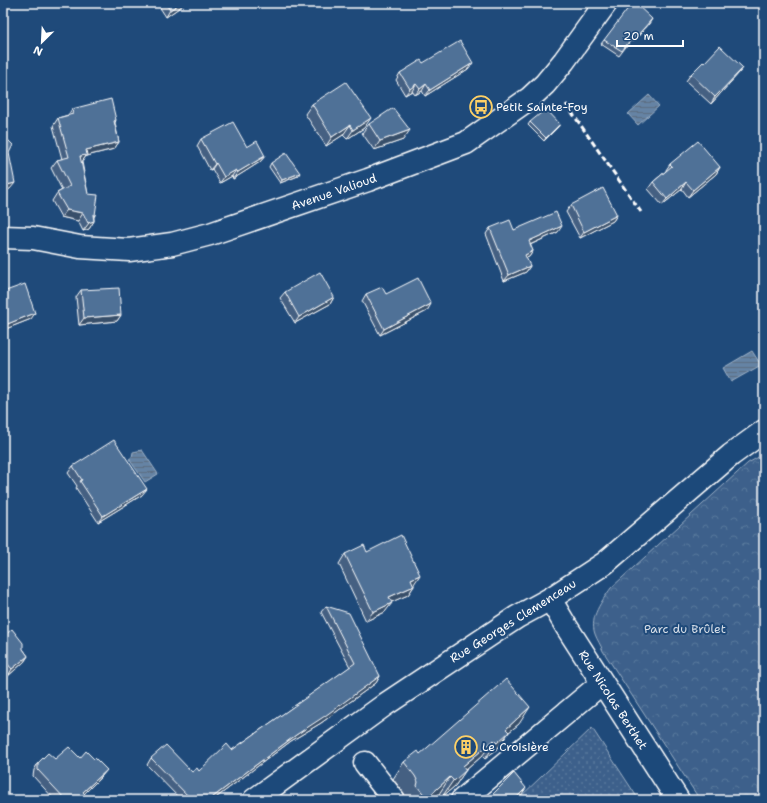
<svg xmlns="http://www.w3.org/2000/svg" width="767" height="803" viewBox="0 0 767 803" font-family="'Shantell Sans',sans-serif">
<style>
.grass{fill:url(#grass-dots);stroke:#9eb0c5}
.park{fill:url(#park-crowns);stroke:#9eb0c5}
.water{fill:url(#water-rules);stroke:#a3b5c8}
.lines{fill:none;stroke-linecap:round;stroke-linejoin:round}
.minor-casing{stroke:#fff;stroke-width:25}
.major-casing{stroke:#fff;stroke-width:25}
.minor{stroke:#1f4a7a;stroke-width:22}
.major{stroke:#1f4a7a;stroke-width:22}
.rail{stroke:#fff;stroke-width:3;stroke-dasharray:6 3;stroke-linecap:butt}
.wall{fill:#456182;stroke:#fff}
.shaded-wall{fill:#384f6a;stroke:#fff}
.building{fill:#507197;stroke:#fff}
.labels{text-anchor:middle;dominant-baseline:central;stroke-width:4;stroke-linejoin:round;paint-order:stroke}
.poi-label{font-size:12px;fill:#fff;stroke:#1f4a7a;text-anchor:start}
.street-label{font-size:12px;fill:#fff;stroke:#1f4a7a}
.park-label{font-size:12px;fill:#d8dfe8;stroke:#1f4a7a}
</style>
<defs>
<pattern id="grass-dots" width="8" height="8" patternUnits="userSpaceOnUse"><rect width="8" height="8" fill="#3c618b"/><path d="M2 2h.1M6 6h.1" fill="none" stroke="#59799c" stroke-width="1.8" stroke-linecap="round"/></pattern>
<pattern id="park-crowns" width="20" height="18" patternUnits="userSpaceOnUse"><rect width="20" height="18" fill="#3c618b"/><path d="M2 6a3 3 0 1 1 6 0M12 15a3 3 0 1 1 6 0" fill="none" stroke="#59799c"/></pattern>
<pattern id="water-rules" width="6" height="5" patternUnits="userSpaceOnUse"><rect width="6" height="5" fill="#6583a4"/><path d="M0 2.5h6" fill="none" stroke="#5b6d81"/></pattern>
</defs>
<rect width="100%" height="100%" fill="#1f4a7a"/>
<filter id="ink" filterUnits="userSpaceOnUse"><feTurbulence type="fractalNoise" baseFrequency=".025" numOctaves="2"/><feDisplacementMap in="SourceGraphic" scale="8" xChannelSelector="R" yChannelSelector="G"/><feConvolveMatrix kernelMatrix="1 2 1 2 8 2 1 2 1" color-interpolation-filters="sRGB"/></filter>
<g filter="url(#ink)">
<!-- grass -->
<path class="grass" d="M592,728l47,72h-122z"/>
<!-- park -->
<path class="park" d="M764,454v346h-64l-97,-149c-2,-6 -6,-11 -8,-17 -6,-17 7,-33 16,-46l137,-125z"/>
<!-- water -->
<g class="water">
<path d="M649,95l10,11 -21,19 -10,-11z"/>
<path d="M752,351l9,14 -30,17 -8,-14z"/>
<path d="M142,450l16,24 -13,8 -16,-23 3,-2 1,-5z"/>
</g>
<g class="lines">
<!-- minor casing -->
<g class="minor-casing">
<g id="minor">
<path d="M550,599l16,27 112,174"/>
<path d="M365,763l29,37"/>
<path d="M254,800l132,-96 131,-87 33,-18 55,-36 126,-108 33,-24"/>
<path d="M462,800l140,-117"/>
</g>
</g>
<!-- major casing -->
<g class="major-casing">
<path id="major" d="M3,237l30,1 47,9 49,3 43,-6 38,-10 158,-54 98,-37 64,-45 15,-14 19,-23 42,-58"/>
</g>
<!-- minor -->
<use href="#minor" class="minor"/>
<!-- major -->
<use href="#major" class="major"/>
<!-- rail -->
<path class="rail" d="M566,104l75,108"/>
</g>
<!-- wall -->
<g class="wall">
<path d="M157,3h29l-20,14z"/>
<path d="M649,24l-16,18 -2,-2 -12,16 -18,-12 3,-4z"/>
<path d="M423,63l45,6 -43,27 -3,-5 -7,4 -3,-4 -7,4 -9,-15 4,-7z"/>
<path d="M704,63l39,5 -5,6 -27,30 -25,-23 5,-7z"/>
<path d="M312,104l52,24 -17,11 -4,-4 -17,11 -21,-32z"/>
<path d="M72,109l44,11 -1,3 4,19 -5,7 -28,7 -4,6 6,32 7,21 -1,2v4l-5,8 -6,2 -5,-10 -17,-4 -9,-16 5,-8 5,-3 -11,-22 6,-8 5,-1 -9,-33 5,-8 10,-3z"/>
<path d="M530,122l30,2 -2,3 -14,14 -16,-16z"/>
<path d="M369,124l34,16 -29,10 -12,-17z"/>
<path d="M201,139l46,8 18,9 -5,6 -27,17 -1,-3 -12,7 -8,-14 -2,1 -13,-24z"/>
<path d="M271,163l27,13 -18,7 -11,-16z"/>
<path d="M670,164l50,3 -4,7 -28,23 -6,-8 -20,16 -14,-16 5,-7 13,-11v-1z"/>
<path d="M571,205l46,10 -4,6 -33,17 -14,-26z"/>
<path d="M490,228l24,2 44,2 -28,13 3,6 -4,6 -3,1 4,8 -4,6 -22,9 -18,-47z"/>
<path d="M81,290l40,25 -4,6 -38,4 -3,-28z"/>
<path d="M3,292l28,27 -28,11z"/>
<path d="M285,292l49,5 -4,7 -35,19 -15,-25z"/>
<path d="M366,294h20l41,17 -47,24 -18,-34z"/>
<path d="M73,466l69,29 -44,27 -22,-34 1,-2 -9,-13z"/>
<path d="M367,552l47,32v2l-6,9 -17,7 -6,10 -19,9 -27,-57 6,-10z"/>
<path d="M326,606l54,70 -4,7 -55,40 -30,18 -78,59h-32l-34,-35 4,-7 41,14 7,-1 33,-21 118,-83 -29,-55z"/>
<path d="M3,637l20,12 5,7 -4,6 -16,14 -5,-6z"/>
<path d="M519,724l-10,8 -11,16 -13,11 -3,-3 -16,14 -11,16 -13,11 -3,-3 -7,6h-26v-2l-2,-5 -11,-14 11,-17 16,-8z"/>
<path d="M80,758l22,18 -18,17 -4,7h-25l-22,-24 1,-6 4,-7 17,-4z"/>
</g>
<!-- shaded-wall -->
<g class="shaded-wall">
<path d="M181,3h5l-20,14 4,-7z"/>
<path d="M652,19l-3,5 -16,18 3,-5z"/>
<path d="M473,63l-5,6 -43,27 5,-6z"/>
<path d="M743,68l-5,6 -27,30 4,-7z"/>
<path d="M416,84l-4,7 -7,4 5,-6z"/>
<path d="M426,84l-4,7 -7,4 5,-6z"/>
<path d="M371,118l-7,10 -17,11 6,-9z"/>
<path d="M560,124l-2,3 -14,14 2,-3z"/>
<path d="M350,125l-7,10 -17,11 6,-9z"/>
<path d="M410,130l-7,10 -29,10 6,-9z"/>
<path d="M119,142l-5,7 -28,7 -5,7 -6,1 11,-14z"/>
<path d="M265,156l-5,6 -27,17 5,-7z"/>
<path d="M216,163l-4,6 -2,1 5,-6z"/>
<path d="M720,167l-4,7 -28,23 5,-7z"/>
<path d="M236,170l-4,6 -12,7 4,-6z"/>
<path d="M300,173l-2,3 -18,7 2,-3z"/>
<path d="M686,182l-4,7 -20,16 5,-6z"/>
<path d="M15,183l-5,6 -7,2v-5z"/>
<path d="M67,210l16,3 -5,8 -17,-4z"/>
<path d="M93,215h2l-5,7 4,-1 -5,8 -6,2 6,-8h-1z"/>
<path d="M617,215l-4,6 -33,17 4,-6z"/>
<path d="M562,226l-4,6 -33,15 4,-6z"/>
<path d="M533,251l-4,6 -9,3 5,-5z"/>
<path d="M530,266l-4,6 -22,9 5,-6z"/>
<path d="M334,297l-4,7 -35,19 4,-6z"/>
<path d="M431,304l-4,7 -47,24 4,-6z"/>
<path d="M35,313l-4,6 -28,11v-2l2,-3z"/>
<path d="M121,315l-4,6 -38,4 5,-7z"/>
<path d="M147,489l-5,6 -44,27 5,-6z"/>
<path d="M420,575l-6,9 -9,4 6,-9z"/>
<path d="M414,586l-6,9 -26,11 7,-9z"/>
<path d="M392,603l-7,9 -19,9 7,-9z"/>
<path d="M28,656l-4,6 -16,14 4,-7z"/>
<path d="M380,676l-4,7 -55,40 -30,18 -78,59h-4l87,-65z"/>
<path d="M530,707l-11,17 -10,8 -11,16 -13,11 21,-30z"/>
<path d="M494,740l-12,16 -16,14 -11,16 -13,11 21,-31z"/>
<path d="M107,770l-5,6 -23,23 4,-7z"/>
<path d="M450,777l-11,17 -7,6h-6l1,-2z"/>
<path d="M526,788l-6,9 -3,3h-3z"/>
</g>
<!-- building -->
<g class="building">
<path d="M165,3h16l-11,7z"/>
<path d="M632,3h3l17,16 -16,18 -2,-2 -12,16 -18,-11z"/>
<path d="M460,41l13,22 -43,27 -4,-6 -6,5 -4,-5 -6,5 -10,-16 21,-13 2,3z"/>
<path d="M720,46l23,22 -28,29 -24,-23 12,-12 1,1z"/>
<path d="M346,82l25,36 -18,12 -3,-5 -18,12 -20,-33z"/>
<path d="M111,99l5,21 -2,1 5,21 -33,8 1,5 -7,1 8,38 10,1 -3,20h-2l1,6 -6,2 -5,-10 -16,-3 -10,-17 13,-7 -13,-26 12,-3 -11,-39 15,-4 -1,-5z"/>
<path d="M393,108l17,22 -30,11 -11,-17z"/>
<path d="M546,109l14,15 -14,14 -16,-16z"/>
<path d="M233,122l14,25 10,-6 8,15 -27,16 -2,-2 -12,7 -8,-14 -1,1 -14,-25z"/>
<path d="M5,137l8,8 -4,8 6,30 -12,3v-48z"/>
<path d="M698,141l22,26 -27,23 -7,-8 -19,17 -14,-17 19,-16 -2,-2z"/>
<path d="M286,153l14,20 -18,7 -11,-17z"/>
<path d="M603,188l14,27 -33,17 -13,-27z"/>
<path d="M556,212l6,14 -33,15 4,10 -8,4 5,11 -21,9 -19,-47 20,-8 4,10z"/>
<path d="M320,272l14,25 -35,20 -14,-25z"/>
<path d="M418,278l13,26 -47,25 -18,-35 16,-7 4,7z"/>
<path d="M25,284l10,29 -30,12 -2,-6v-27z"/>
<path d="M119,288l2,27 -37,3 -3,-28z"/>
<path d="M114,440l33,49 -44,27 -23,-35 2,-1 -9,-14z"/>
<path d="M401,535l19,40 -9,4 3,7 -25,11 3,6 -19,9 -28,-58 19,-9 3,7z"/>
<path d="M326,606l23,7 31,63 -55,40 -29,19 -87,65h-17l-41,-42 15,-13 26,27 5,-4 2,3 28,-27 5,6 123,-87z"/>
<path d="M12,629l11,14v6l5,7 -16,13 -7,-8 -2,2v-26z"/>
<path d="M506,679l24,28 -24,22 3,3 -12,11 -3,-3 -31,26 3,4 -12,11 -4,-4 -23,21 -10,-12 1,-4 -3,-6 -11,-14 14,-11 2,3z"/>
<path d="M69,747l11,11 6,-7 8,8 1,-1 12,12 -24,22 2,2 -7,6h-12l-28,-30v-7l10,-10 7,6z"/>
<path d="M514,773l12,15 -12,12h-27z"/>
</g>
</g>
<!-- icons -->
<defs>
<g id="bus-ring" transform="scale(1.15)"><circle r="9.5" fill="#1f4a7a" stroke="#ffd166" stroke-width="1.5"/><path d="M-5-6H5V4H4V6H2V4H-2V6H-4V4H-5ZM-3.5-4V0h7V-4ZM-3.5 1.2v1.5H-2V1.2ZM2 1.2v1.5H3.5V1.2Z" fill="#ffd166"/></g>
<g id="building-ring" transform="scale(1.15)"><circle r="9.5" fill="#1f4a7a" stroke="#ffd166" stroke-width="1.5"/><path d="M-4-6H4V6H1V3H-1V6H-4ZM-2.5-4.3h1.7v1.8h-1.7ZM.8-4.3h1.7v1.8H.8ZM-2.5-1h1.7V.8h-1.7ZM.8-1h1.7V.8H.8Z" fill="#ffd166"/></g>
</defs>
<g fill-rule="evenodd">
<use href="#bus-ring" x="481" y="107"/>
<use href="#building-ring" x="466" y="747"/>
</g>
<g class="labels">
<!-- poi labels -->
<g class="poi-label">
<text x="496" y="107">Petit Sainte-Foy</text>
<text x="482" y="747">Le Croisière</text>
</g>
<!-- street labels -->
<g class="street-label">
<text transform="translate(334 192) rotate(-19)">Avenue Valioud</text>
<text transform="translate(513 621) rotate(-32)">Rue Georges Clemenceau</text>
<text transform="translate(613 700) rotate(57)">Rue Nicolas Berthet</text>
</g>
<!-- park labels -->
<g class="park-label">
<text x="685" y="629">Parc du Brûlet</text>
</g>
</g>
<!-- margin -->
<rect width="767" height="803" fill="none" stroke="#1f4a7a" stroke-width="16"/>
<rect x="8" y="8" width="751" height="787" fill="none" stroke="#fff" stroke-width="1.5" filter="url(#ink)"/>
<!-- north arrow -->
<g transform="translate(42 42) rotate(204)" stroke="#1f4a7a" stroke-width="3" paint-order="stroke">
<path d="M0-3L7 15L0 10L-7 15Z" fill="#ffffff"/>
<text y="-6" font-size="11" font-weight="bold" text-anchor="middle" fill="#ffffff">N</text>
</g>
<!-- scale -->
<path d="M617 40v6h66v-6" fill="none" stroke="#ffffff" stroke-width="2"/>
<text x="623" y="40" font-size="12" fill="#ffffff" stroke="#1f4a7a" stroke-width="3" paint-order="stroke">20 m</text>
</svg>
